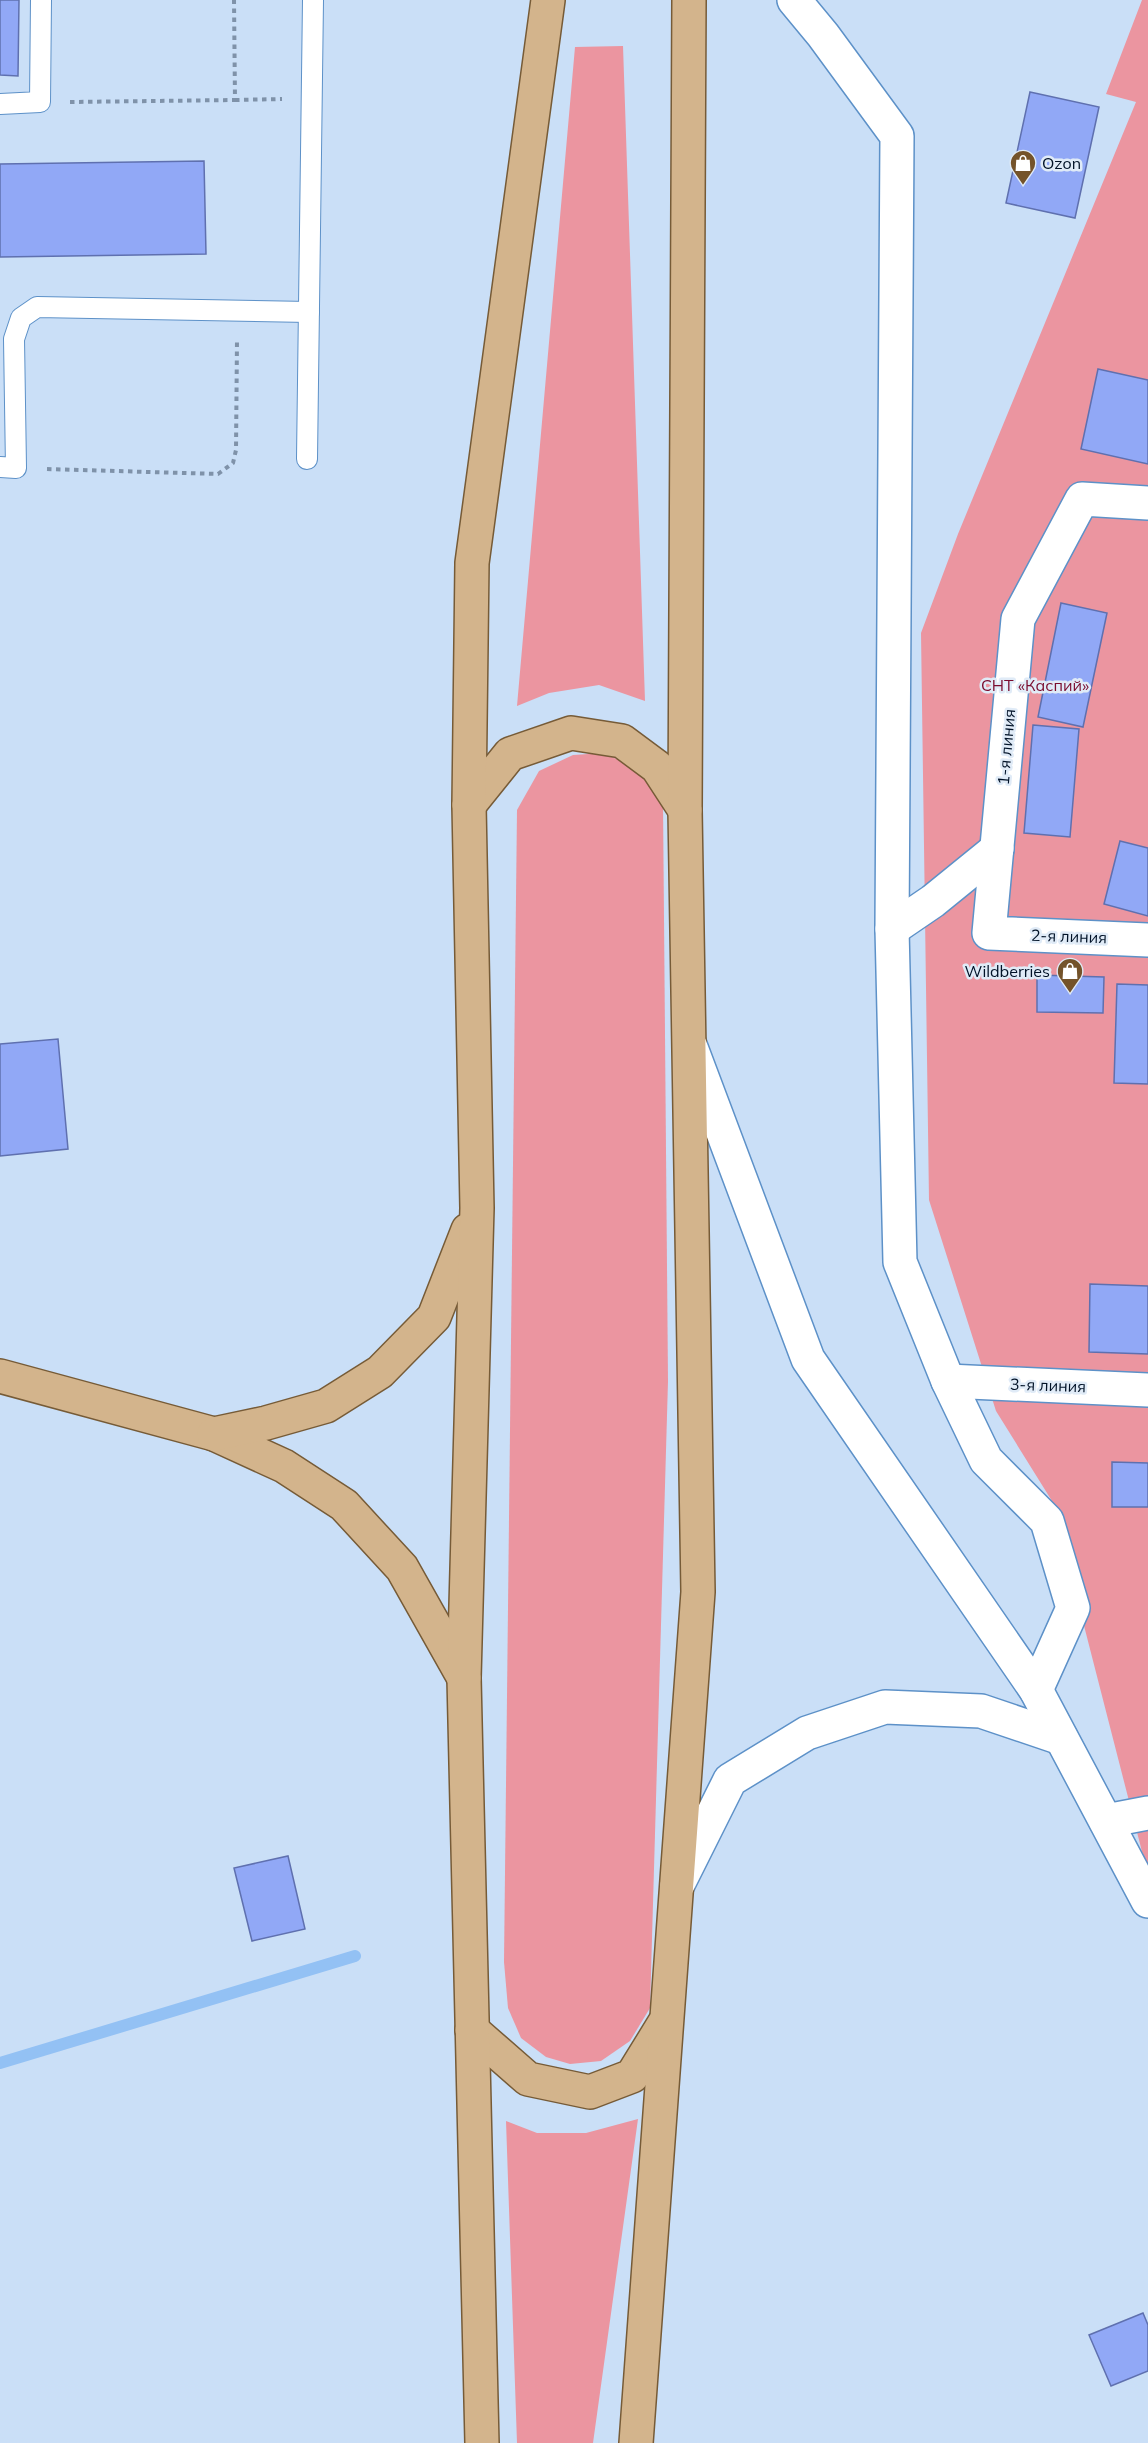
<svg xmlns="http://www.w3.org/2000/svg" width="1148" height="2443" viewBox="0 0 1148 2443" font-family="Mulish,sans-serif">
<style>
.green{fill:#eb95a0}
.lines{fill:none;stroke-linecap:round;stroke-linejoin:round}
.stream{stroke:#93c1f4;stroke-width:12}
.building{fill:#91a8f6;stroke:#5f70af;stroke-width:1.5}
.lane-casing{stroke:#5d91c8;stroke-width:22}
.street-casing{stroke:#5d91c8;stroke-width:36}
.primary-casing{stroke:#765b37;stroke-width:36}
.path{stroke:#7f92a9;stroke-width:4;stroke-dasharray:4.5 4.5;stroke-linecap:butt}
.lane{stroke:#fff;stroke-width:20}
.street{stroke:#fff;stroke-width:33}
.primary{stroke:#d3b48c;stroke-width:33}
.labels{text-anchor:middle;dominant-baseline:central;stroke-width:5;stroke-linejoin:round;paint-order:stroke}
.poi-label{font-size:16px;fill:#011227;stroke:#e0ebf7;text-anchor:start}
.park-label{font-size:16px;fill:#7a0c2e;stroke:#e0ebf7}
.street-label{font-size:16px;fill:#011227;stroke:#e0ebf7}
</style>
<rect width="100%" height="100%" fill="#cadff7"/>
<!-- green -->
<g class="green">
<path d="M1142,0h6v1875l-96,-374 -56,-90 -67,-211 -8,-567 37,-99 178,-432 -30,-8z"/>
<path d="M623,46l22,655 -46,-16 -50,8 -32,13 58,-659z"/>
<path d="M604,753l34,16 25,34 5,578 -18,627 -20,33 -29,20 -31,3 -24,-7 -25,-19 -13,-30 -4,-46 13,-1152 22,-39 34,-16z"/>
<path d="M638,2119l-45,324h-76l-11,-322 31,12h49z"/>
</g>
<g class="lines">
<!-- stream -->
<path class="stream" d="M0,2063l355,-107"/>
</g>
<!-- building -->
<g class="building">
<path d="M0,0h19l-1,76 -18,-1z"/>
<path d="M1030,92l69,15 -24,111 -69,-15z"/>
<path d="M204,161l2,93 -206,3v-93z"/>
<path d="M1098,369l50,11v84l-67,-15z"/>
<path d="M1061,603l46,10 -24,114 -45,-10z"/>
<path d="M1033,725l46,4 -9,108 -46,-4z"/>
<path d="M1120,841l28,7v68l-44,-12z"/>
<path d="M1037,975l67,2 -1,36 -66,-1z"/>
<path d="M1117,984l31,1v99l-34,-1z"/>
<path d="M58,1039l10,110 -68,7v-112z"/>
<path d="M1090,1284l58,2v68l-59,-2z"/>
<path d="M1112,1462l36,1v44h-36z"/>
<path d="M288,1856l17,73 -53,12 -18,-73z"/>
<path d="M1143,2313l5,12v46l-37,15 -22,-51z"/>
</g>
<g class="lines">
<!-- lane casing -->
<g class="lane-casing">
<g id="lane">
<path d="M0,104l40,-2 1,-102"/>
<path d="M307,459l6,-459"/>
<path d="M0,467l16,1 -2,-129 7,-21 16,-11 272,5"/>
</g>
</g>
<!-- street casing -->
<g class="street-casing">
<g id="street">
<path d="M794,0l29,35 74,101 -5,793 8,333 48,119 38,79 61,61 26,87 -37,82"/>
<path d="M1148,503l-66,-4 -64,120 -29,314 159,7"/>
<path d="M892,929l41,-28 64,-52"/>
<path d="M690,1045l118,314 228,331 112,211"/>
<path d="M948,1381l200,9"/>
<path d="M1106,1821l42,-8"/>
<path d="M677,1886l53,-106 77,-47 78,-26 96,4 80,27"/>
</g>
</g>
<!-- primary casing -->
<g class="primary-casing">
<g id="primary">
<path d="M469,805l41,-51 61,-21 51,8 35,26 28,43"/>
<path d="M0,1376l214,58 70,32 60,39 58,63 62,110"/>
<path d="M214,1434l52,-11 60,-17 54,-34 54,-55 34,-87"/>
<path d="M472,2030l56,49 62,13 42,-16 32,-52"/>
<path d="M482,2443l-18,-765 13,-470 -8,-403 3,-242 76,-563"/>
<path d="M636,2443l62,-851 -13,-782 4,-810"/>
</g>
</g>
<!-- path -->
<g class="path">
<path d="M235,100l47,-1"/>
<path d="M70,102l165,-2 -1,-100"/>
<path d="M47,469l171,5 15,-11 3,-13 1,-110"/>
</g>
<!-- lane -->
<use href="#lane" class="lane"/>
<!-- street -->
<use href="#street" class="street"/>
<!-- primary -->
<use href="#primary" class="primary"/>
</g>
<!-- icons -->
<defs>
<g id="shop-pin" transform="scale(1.35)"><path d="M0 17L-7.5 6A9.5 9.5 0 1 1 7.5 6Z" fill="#74532a" stroke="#e0ebf7"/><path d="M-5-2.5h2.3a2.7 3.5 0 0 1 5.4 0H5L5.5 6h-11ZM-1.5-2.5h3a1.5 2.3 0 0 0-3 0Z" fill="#fff"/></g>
</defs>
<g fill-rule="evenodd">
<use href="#shop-pin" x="1023" y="163"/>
<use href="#shop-pin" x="1070" y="971"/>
</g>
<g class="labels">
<!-- poi labels -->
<g class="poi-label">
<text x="1042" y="163">Ozon</text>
<text x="1050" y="971" text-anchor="end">Wildberries</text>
</g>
<!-- park labels -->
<g class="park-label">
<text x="1035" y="685">СНТ «Каспий»</text>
</g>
<!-- street labels -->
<g class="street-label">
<text transform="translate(1006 747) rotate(-85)">1-я линия</text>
<text transform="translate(1069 936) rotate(2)">2-я линия</text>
<text transform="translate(1048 1385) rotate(2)">3-я линия</text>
</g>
</g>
</svg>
